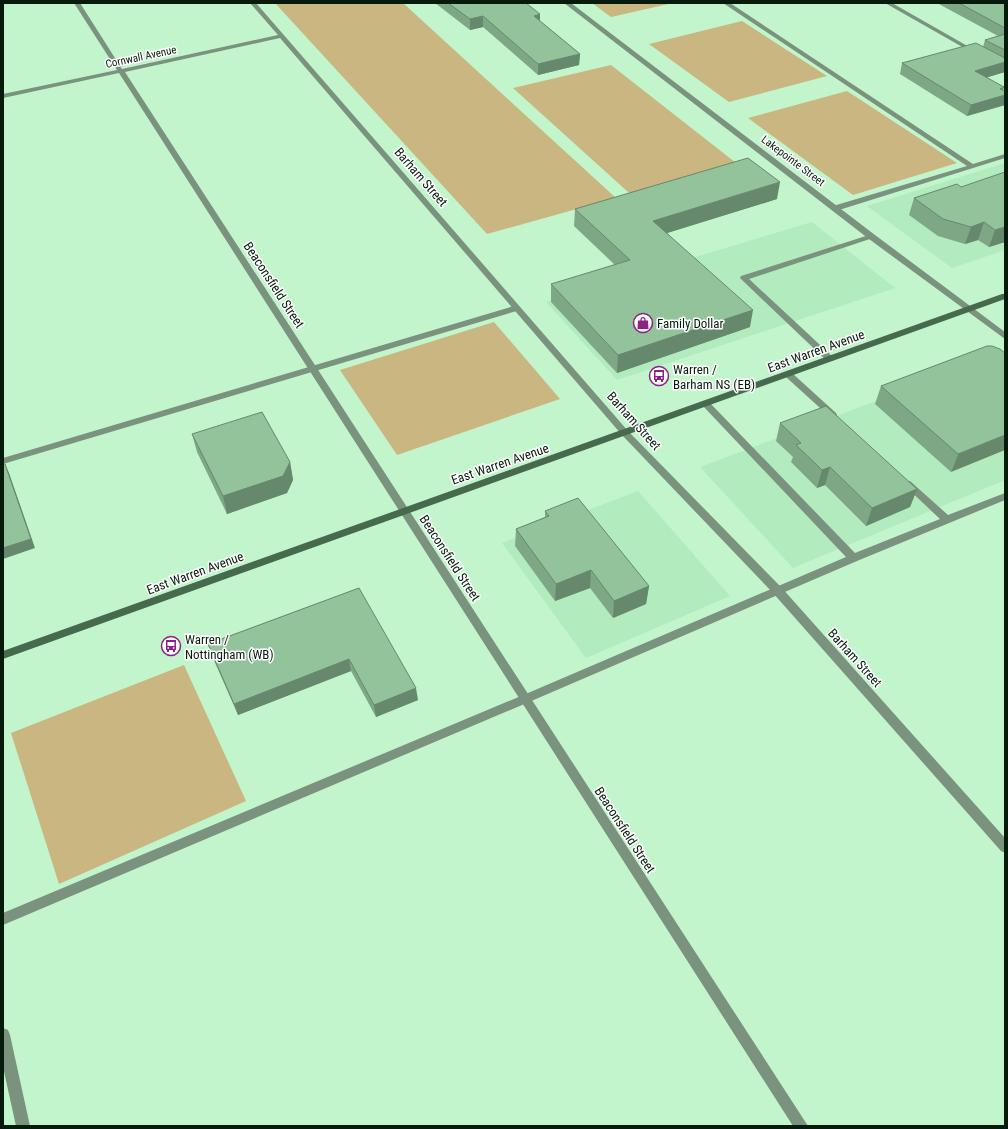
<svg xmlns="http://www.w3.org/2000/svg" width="1008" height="1129" viewBox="0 0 1008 1129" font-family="'Roboto Condensed',sans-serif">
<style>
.built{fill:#b2ebbd}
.green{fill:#c9b680}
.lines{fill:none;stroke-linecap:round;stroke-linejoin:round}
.service{fill:#7a927e;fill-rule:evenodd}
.minor{fill:#7a927e;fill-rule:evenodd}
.secondary{fill:#476a4e;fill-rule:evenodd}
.wall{fill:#7ea885}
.shaded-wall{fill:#66886c}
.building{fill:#92c39b;stroke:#66886c}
.labels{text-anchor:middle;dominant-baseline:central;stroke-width:3;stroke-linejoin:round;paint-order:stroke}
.far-street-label{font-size:11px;fill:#071b0c;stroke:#fff}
.street-label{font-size:13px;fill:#071b0c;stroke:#fff}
.poi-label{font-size:13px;fill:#071b0c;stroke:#fff;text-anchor:start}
</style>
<rect width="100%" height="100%" fill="#c2f5cc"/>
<!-- built -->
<g class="built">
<path d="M1005,163v87l-53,18 -85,-62z"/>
<path d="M812,222l83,66 -278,92 -71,-78z"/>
<path d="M985,360l20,16v104l-212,88 -93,-101z"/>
<path d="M638,491l92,105 -144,62 -84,-115z"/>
</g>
<!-- green -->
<g class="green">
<path d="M275,3h128l213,195 -129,36z"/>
<path d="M592,3h81l-62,14z"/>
<path d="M742,21l85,55 -98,26 -80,-58z"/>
<path d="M611,65l134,105 -107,31 -125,-113z"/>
<path d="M847,91l110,72 -104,32 -105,-77z"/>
<path d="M494,322l66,77 -163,56 -57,-85z"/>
<path d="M184,665l62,136 -187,83 -48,-151z"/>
</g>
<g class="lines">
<!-- service -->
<g class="service">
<path d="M723,3h7l243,161 32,-10v4l-166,52h-6v-4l134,-40z"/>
<path d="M869,235h3l4,2 -127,42 84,78 1,2 -1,2h-6l-87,-83 1,-2z"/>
<path d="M514,306h3l4,2 -1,2 -517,154v-6z"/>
<path d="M789,372l3,1 44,40 1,2 -1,2h-6l-44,-40 -1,-2 1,-2z"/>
<path d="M706,401l3,1 146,151 85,-34 -36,-34 -2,-2 2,-2h6l38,34 57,-22v7l-148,61 -328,141 -526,223v-12l518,-217 325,-139 -143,-151 -1,-2 1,-2z"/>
</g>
<!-- minor -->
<g class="minor">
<path d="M74,3h6l42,66 156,-34 -28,-32h6l372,428 153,156 224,251v15l-4,-2 -228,-258 -151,-158 -342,-397 -155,34 683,1054h-15l-674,-1053 -116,25v-4l114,-24z"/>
<path d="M564,3h7l304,232 130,97v7l-136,-100z"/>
<path d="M885,3h7l86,49 -5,1z"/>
<path d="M3,1028l5,2 2,5 20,91h-14l-13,-59z"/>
</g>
<!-- secondary -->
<path class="secondary" d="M1002,294h3v5l-1002,360v-8z"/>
</g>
<!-- wall -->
<g class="wall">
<path d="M435,3h91l14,18 40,33 -1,11 -41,10 -55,-48 -13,3z"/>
<path d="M937,3h68v69l-18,5 16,13 2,5v10l-38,11 -67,-42 2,-11 81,-16 2,-7 13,-4z"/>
<path d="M957,184l48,58 -16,5 -11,-7 -13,4 -27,-8 -29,-21 5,-17z"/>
<path d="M777,199l-110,34 83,94 -133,46 -66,-71v-18l64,-19 -41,-39 1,-17z"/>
<path d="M1000,349l-49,123 -76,-68 6,-18z"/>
<path d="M780,423l137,66 -7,18 -44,19 -41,-41 -8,3 -26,-26 2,-5 -17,-16z"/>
<path d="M192,434l98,28 3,18 -6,13 -60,21 -30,-62z"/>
<path d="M545,511l104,75 -3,18 -33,14 -23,-30 -35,13 -40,-55 1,-17 29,-12z"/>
<path d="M359,588l59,112 -42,17 -25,-46 -113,44 -26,-59 -4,-12z"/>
</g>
<!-- shaded-wall -->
<g class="shaded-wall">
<path d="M540,14v11l-6,-9z"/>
<path d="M483,16v11l-13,3v-11z"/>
<path d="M580,54l-1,11 -41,10v-11z"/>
<path d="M1005,62v10l-33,10 3,-11z"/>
<path d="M1004,87l-3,9 4,-1v10l-38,11 4,-11 29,-16z"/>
<path d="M780,182l-3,17 -126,39 2,-17z"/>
<path d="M984,222l-6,18 -13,4 6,-17z"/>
<path d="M1005,227v15l-16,5 6,-17z"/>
<path d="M753,310l-3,17 -133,46 1,-18z"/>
<path d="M1005,435v15l-54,22 7,-18z"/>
<path d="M290,462l3,18 -6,13 -60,21 -4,-18z"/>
<path d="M5,464l4,9 26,75 -32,11z"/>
<path d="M830,467l-5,18 -8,3 5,-18z"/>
<path d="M917,489l-7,18 -44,19 6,-18z"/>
<path d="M591,570l-1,18 -35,13 1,-17z"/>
<path d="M649,586l-3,18 -33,14 1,-17z"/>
<path d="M349,659l2,12 -113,44 -4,-11z"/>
<path d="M416,688l2,12 -42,17 -2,-12z"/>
</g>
<!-- building -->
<g class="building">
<path d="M448,3h78l14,11 -6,2 46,38 -42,10 -55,-48 -13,3z"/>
<path d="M959,3h46v25z"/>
<path d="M1005,34v16l-20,-10z"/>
<path d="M976,43l29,15v4l-30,9 29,16 -4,2 5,2v4l-34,10 -69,-42z"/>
<path d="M748,158l32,24 -127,39 100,89 -135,45 -67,-71 79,-24 -55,-51z"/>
<path d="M1005,172v55l-10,3 -11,-8 -13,5 -28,-8 -29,-21 43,-14 4,3z"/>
<path d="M987,346h5l8,3 5,4v82l-47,19 -77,-68z"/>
<path d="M826,406l91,83 -45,19 -42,-41 -8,3 -26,-25 5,-2 -21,-20z"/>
<path d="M262,412l28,50 -7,14 -60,20 -31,-62z"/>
<path d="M3,464h2l26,75 -28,9z"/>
<path d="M578,498l71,88 -35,15 -23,-31 -35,14 -40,-55 33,-13 -4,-5z"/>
<path d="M359,588l57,100 -42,17 -25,-46 -115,45 -26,-60z"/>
</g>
<!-- icons -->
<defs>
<g id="shop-ring" transform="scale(1)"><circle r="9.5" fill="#fff" stroke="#8c2186" stroke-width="1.5"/><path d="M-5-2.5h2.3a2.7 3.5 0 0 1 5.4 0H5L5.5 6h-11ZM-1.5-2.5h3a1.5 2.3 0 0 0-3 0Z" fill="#8c2186"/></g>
<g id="bus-ring" transform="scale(1)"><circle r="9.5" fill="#fff" stroke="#8c2186" stroke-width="1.5"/><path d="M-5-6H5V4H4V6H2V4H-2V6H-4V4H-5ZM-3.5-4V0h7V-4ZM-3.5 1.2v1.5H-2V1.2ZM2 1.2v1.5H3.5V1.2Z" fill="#8c2186"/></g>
</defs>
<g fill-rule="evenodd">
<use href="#shop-ring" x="643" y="323"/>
<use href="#bus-ring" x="659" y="376"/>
<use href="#bus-ring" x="171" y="646"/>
</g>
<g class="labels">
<!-- far-street labels -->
<g class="far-street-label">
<text transform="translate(141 57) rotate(-12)">Cornwall Avenue</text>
<text transform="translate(793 161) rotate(37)">Lakepointe Street</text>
</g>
<!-- street labels -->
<g class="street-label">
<text transform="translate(421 177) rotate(49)">Barham Street</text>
<text transform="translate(274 285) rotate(57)">Beaconsfield Street</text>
<text transform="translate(816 351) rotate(-20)">East Warren Avenue</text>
<text transform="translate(634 421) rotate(48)">Barham Street</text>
<text transform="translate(500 464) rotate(-19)">East Warren Avenue</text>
<text transform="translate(450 558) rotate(57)">Beaconsfield Street</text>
<text transform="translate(195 573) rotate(-20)">East Warren Avenue</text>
<text transform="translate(855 658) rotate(48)">Barham Street</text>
<text transform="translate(625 830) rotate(57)">Beaconsfield Street</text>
</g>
<!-- poi labels -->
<g class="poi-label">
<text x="657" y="323">Family Dollar</text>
<text x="673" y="369">Warren /<tspan x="673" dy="15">Barham NS (EB)</tspan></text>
<text x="185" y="639">Warren /<tspan x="185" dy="15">Nottingham (WB)</tspan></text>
</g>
</g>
<!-- border -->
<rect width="1008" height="1129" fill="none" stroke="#071b0c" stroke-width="8"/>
</svg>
